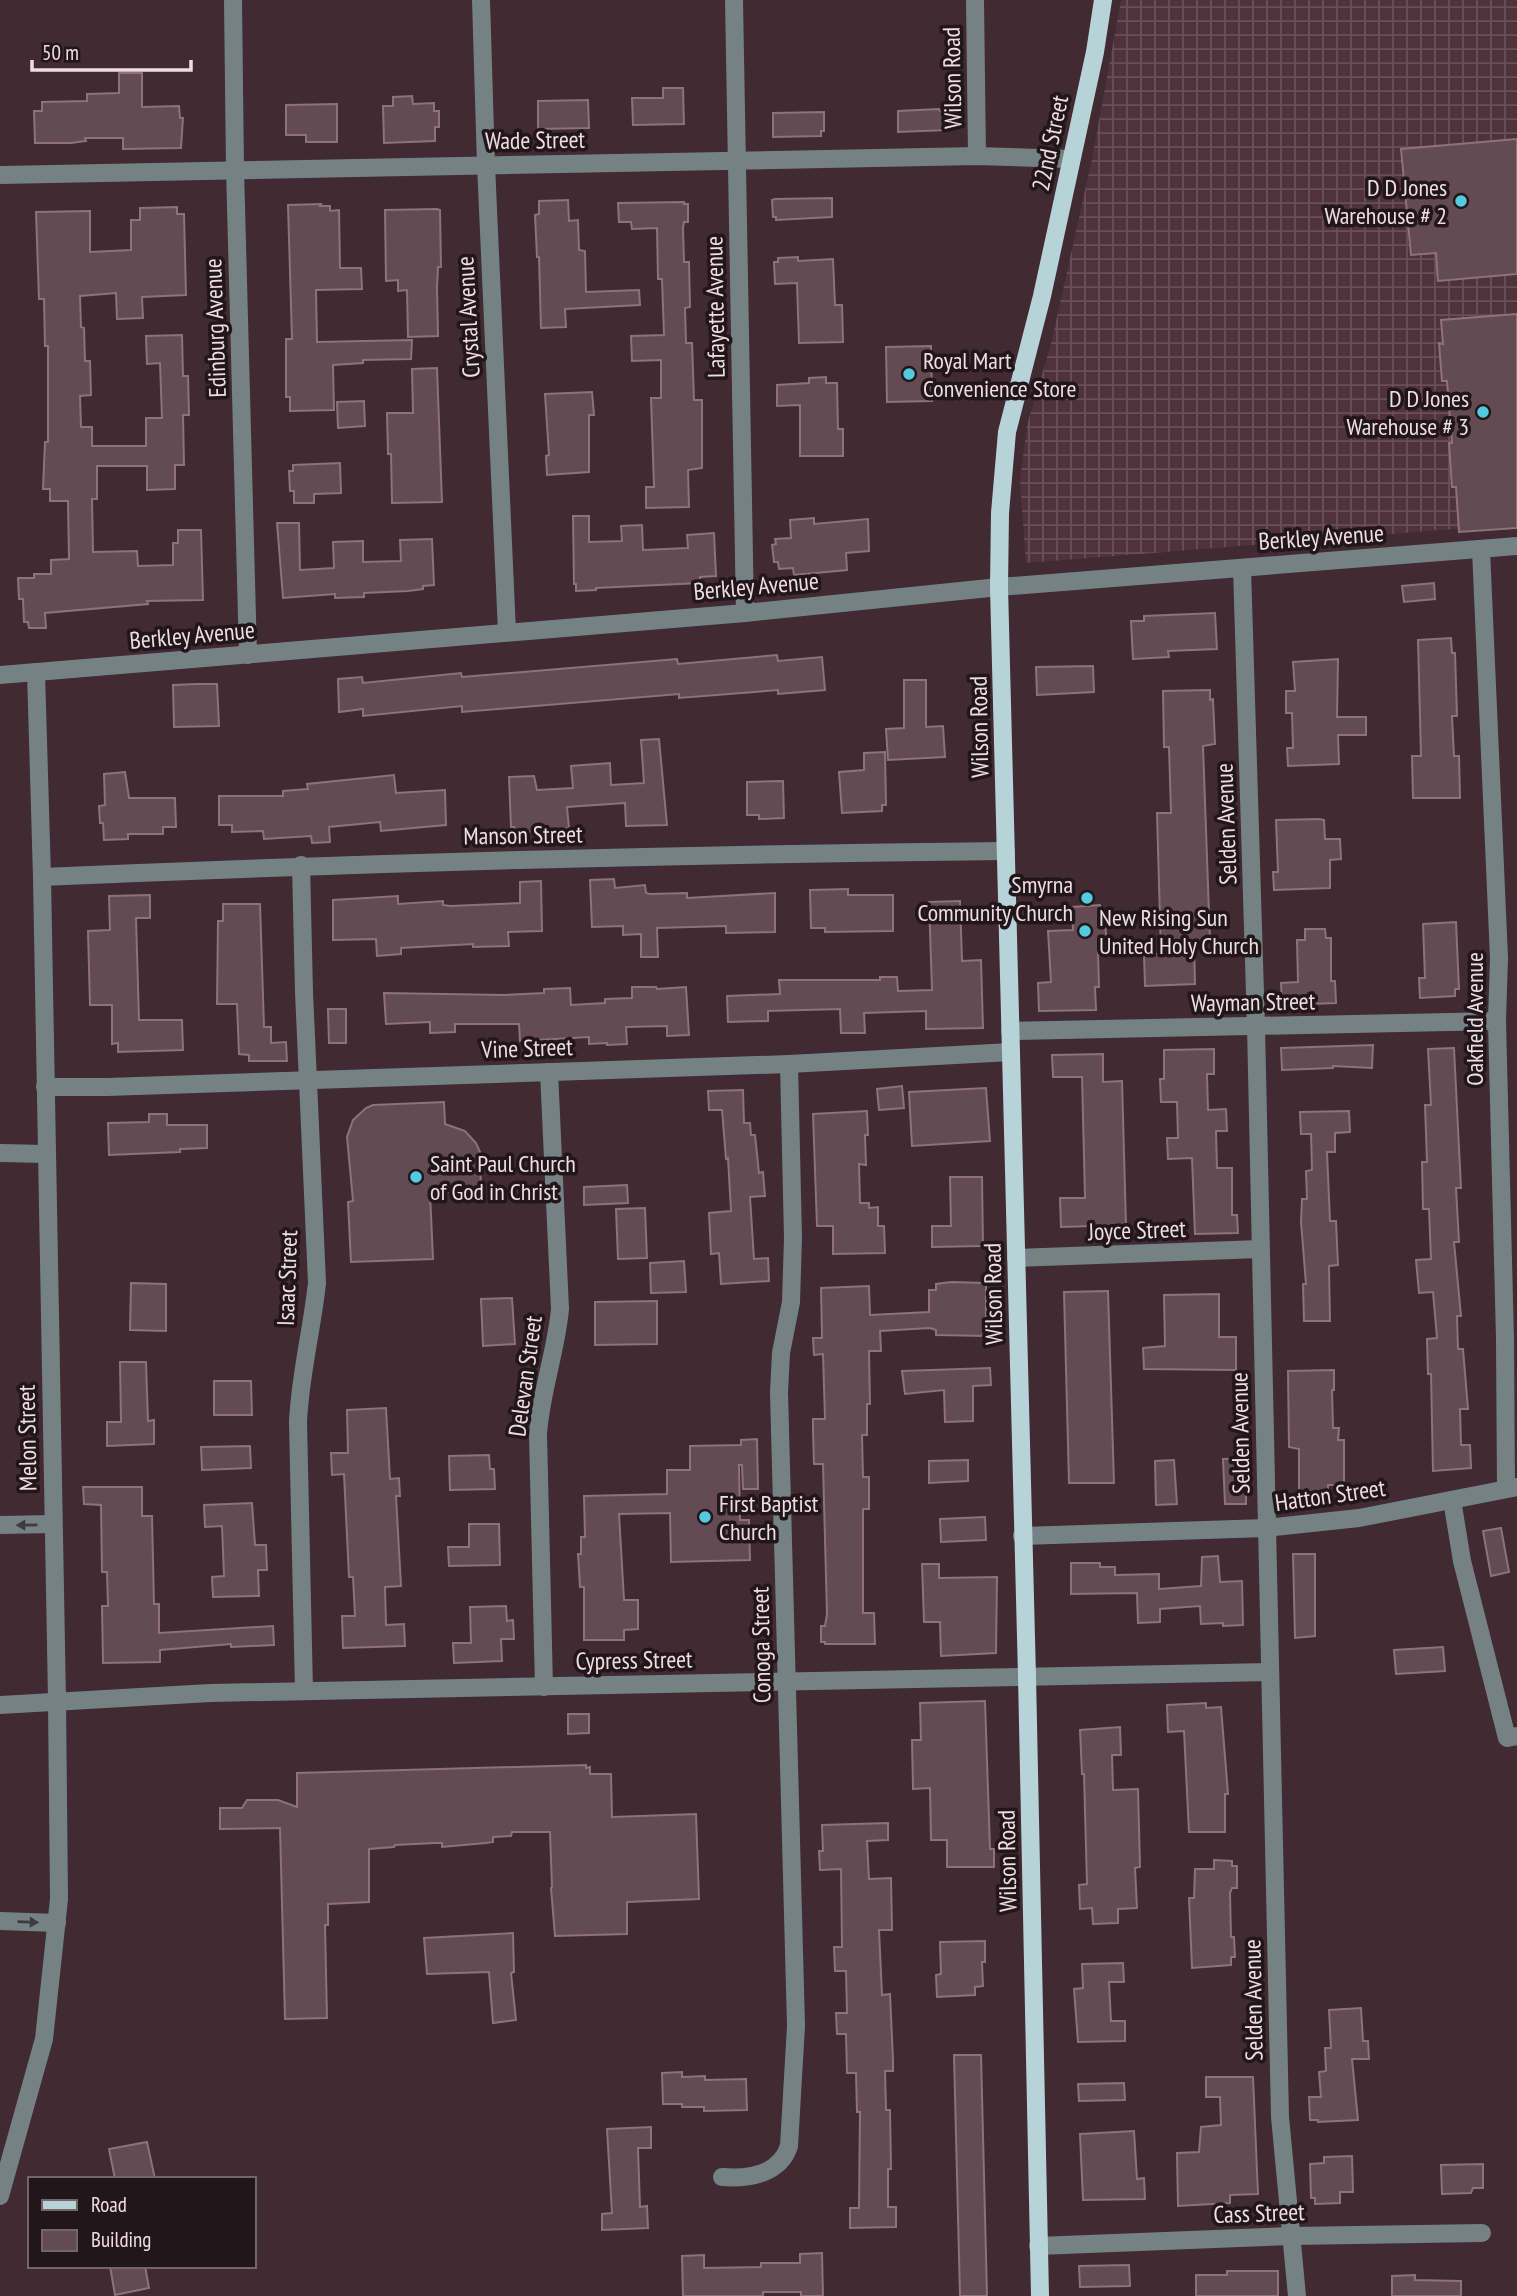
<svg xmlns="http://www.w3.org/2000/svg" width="1517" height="2296" viewBox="0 0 1517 2296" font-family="'PT Sans Narrow',sans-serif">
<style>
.industrial{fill:url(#industrial-grid)}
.building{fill:#644b53;stroke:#8d727a;stroke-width:2}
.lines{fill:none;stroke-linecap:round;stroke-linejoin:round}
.minor{stroke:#758285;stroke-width:18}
.major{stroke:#b8d3d8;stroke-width:18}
.oneway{fill:#3e3c3f}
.poi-dot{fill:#54cade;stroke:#211619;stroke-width:2.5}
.labels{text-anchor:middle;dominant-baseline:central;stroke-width:7;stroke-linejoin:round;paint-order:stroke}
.street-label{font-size:24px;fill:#eddee2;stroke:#211619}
.poi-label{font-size:24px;fill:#eddee2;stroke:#211619;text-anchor:start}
</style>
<defs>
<pattern id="industrial-grid" width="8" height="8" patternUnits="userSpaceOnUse" patternTransform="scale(1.75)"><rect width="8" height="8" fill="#50323c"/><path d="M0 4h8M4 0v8" fill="none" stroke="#6a4f58"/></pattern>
</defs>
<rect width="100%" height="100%" fill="#412a31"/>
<!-- industrial -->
<path class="industrial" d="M1121,0h396v524l-491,39 -6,-82 7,-56 24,-81 41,-185z"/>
<!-- building -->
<g class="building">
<path d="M119,73h23v34l37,-1 1,12h3l-2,30 -58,1v-11h-38l1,3 -15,2h-36l-1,-32h8v-9l45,-1v-7l32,-1z"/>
<path d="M663,88h20l1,36 -51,1 -1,-27h31z"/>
<path d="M412,96l1,8 21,-1v8h5v16h-4v14l-51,2 -1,-37h10v-9z"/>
<path d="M588,100l1,28 -51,1v-28z"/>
<path d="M337,104v38h-31v-7h-20v-30z"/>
<path d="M939,109l1,2h6l1,19 -49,2v-21z"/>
<path d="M824,112v19h-3v5l-48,1v-24z"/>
<path d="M1517,139v135l-79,7 -2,-28 -25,2 -10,-106z"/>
<path d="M832,198v19l-56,3v-3h-3l-1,-17 3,-1z"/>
<path d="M568,200l1,21 9,-1 1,30 6,1 1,41 53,-2 1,15 -75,4 1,18 -25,1 -2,-71h-2l-2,-42 4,-1v-13z"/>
<path d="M684,202v2h4v18h-4l-1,6 1,34h5l1,45 -5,1 1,35h6l2,57h8v68l-14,2 1,37 -43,1v-21h8l-3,-89h10v-38l-29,1 -1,-25 33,-1 -2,-56h-4l-1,-51 -25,1 -1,-7h-12l-1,-19z"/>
<path d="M321,204l-1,2h10v5l9,-1 1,58h21l1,21 -46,1 1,52 95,-2 -1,19 -48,1v3l-30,2 1,45 -44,1v-14h-4v-58h6l-4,-134z"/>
<path d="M177,207v7h7l2,81 -44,2 1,21 -26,1 -1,-26 -36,3 1,31 3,1 1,33h5l1,34 -11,1 1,31h11v19h54v-28h16l-2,-55 -13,1 -1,-28 36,-1 1,41h5l1,39h-6l1,50h-9v24l-28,1v-24h-50v33h-5l1,53 44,-1 1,15 35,-1v-22h5v-13h23l2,70 -56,1 1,3 -103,9 1,15h-17l-1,-6h-4l-1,-23h-4l-1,-21h16v-4h17v-14l18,-1 -1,-58h-18v-12h-7l2,-47h3v-96h-3l-1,-47h-5l-3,-87 54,-1v41l41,-2v-30h9v-12z"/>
<path d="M437,209l3,1 1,57h-3l-1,21 1,48 -30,1 -1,-47 -9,1v-11l-12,1 -1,-71z"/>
<path d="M798,257v4l35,-2 2,46h7l1,37 -44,1 -2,-60 -22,1 -1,-22h4v-4z"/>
<path d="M1517,314v214l-58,4 -3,-45h-4l-3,-44h3l-5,-62h-5l-3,-38 4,1 -2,-24z"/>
<path d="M931,346l1,55 -45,1 -1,-55z"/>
<path d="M437,368l5,134 -50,1 -1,-49h-3l-1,-41h26l-1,-44z"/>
<path d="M826,377v6h11l1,46h5v27h-43v-51l-23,1v-21l32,-2v-5z"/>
<path d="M592,392l2,23h-5v57l-42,3 -1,-19 3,-1 -4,-61z"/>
<path d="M364,401l1,25 -27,2 -1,-26z"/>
<path d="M340,463l1,30 -27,1v9h-20v-12h-4l-1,-20h4v-6z"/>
<path d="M573,516h16v26l33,-1 -1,-15 21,-1 1,25 45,-2 -1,-13 27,-2 2,43 -16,1v6l-104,5v2l-20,1v-7h-2z"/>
<path d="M814,518v6l54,-5 1,32 -23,2 1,17 -53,5 -1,-7 -14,1 -1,-7h-4l-2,-17 4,-1 -1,-5 16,-1 -1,-18z"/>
<path d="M277,523h22l1,47 34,-2 -1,-26 30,-1v21l38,-1 -1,-21 32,-1 2,46 -11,1v3l-15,2 -44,2v4l-29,1v-4l-52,4z"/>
<path d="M1434,583l1,16 -31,3 -2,-16z"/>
<path d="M1215,613l2,36 -49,2 1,6 -36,2 -2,-38h13v-5z"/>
<path d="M1451,638l1,15h3l2,63h-5l2,40h5l1,42h-47l-1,-42h9l-3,-116z"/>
<path d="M777,655l1,6 44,-4 3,33 -47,4v-4l-99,8v-4l-217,18v-6l-99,10v-7l-24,3 -1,-33 24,-2 1,6 98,-10 1,4 215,-18 1,5z"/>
<path d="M1338,659l-1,58h29v18h-28l1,29 -51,2 -1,-18h6l-1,-35h-6v-22h9l-2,-29z"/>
<path d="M1093,666l1,26 -57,3 -1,-28z"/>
<path d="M904,680h22v47l17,-1 2,31 -57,3 -2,-31 18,-1z"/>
<path d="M197,684h20l2,42 -45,1 -1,-42z"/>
<path d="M1210,690v10l3,-1 2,45 -12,2 7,195h-16l1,43 -50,2 -1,-32h17l-4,-141h14l-2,-66h-5l-1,-56z"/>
<path d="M659,739l8,86 -41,1 -1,-23 -58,4 2,21 -55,5v-6h-3l-2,-50 25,-1 3,14 36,-2 -2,-22 39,-3 1,22 33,-2 -3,-43z"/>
<path d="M885,752l1,53h-4v6l-40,2 -3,-41 25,-2v-17z"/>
<path d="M125,772l4,26h46l1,29h-13v7h-35v5l-24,1 -1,-17h-3l-1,-17 6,-1 -1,-31z"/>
<path d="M394,775l2,18 49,-3 1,35 -65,6 -1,-9 -51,5 1,15 -18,1 -1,-7 -47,3 -1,-8 -31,1v-7h-13v-29h64v-5l25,-2 -1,-5z"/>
<path d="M783,781l1,37 -25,1v-4h-12v-33z"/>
<path d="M1319,819l5,1 1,19h15l1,20 -11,1v28l-56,2 -1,-18h5l-2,-52z"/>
<path d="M614,879l1,9 30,-3 1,8 4,1 37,-1v5l88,-5v39l-49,1v-7l-69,2 1,29h-17v-23l-18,1v-9l-31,1 -2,-47z"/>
<path d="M541,881l1,50 -34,1 1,14 -36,1v-3l-72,4v6l-24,2 -1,-17 -43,1v-40l65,-4v8l45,-3v4l7,1 70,-3v-21z"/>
<path d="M848,889v6h45v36l-68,1v-4h-14l-1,-38z"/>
<path d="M150,895v23h-14l3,102h43l1,30 -65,2v-9l-6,1v-39h-22l-2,-74 22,-1 -1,-34z"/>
<path d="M960,901l2,60 19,-1 2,68 -57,1v-18l-62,2 1,20h-24l-1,-24 -72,2v10l-40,1 -1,-26 53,-2 -1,-14h101v-3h17l1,14 34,-1 -3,-88z"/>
<path d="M223,904h37l4,123h7v16l15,-1 1,19h-38v-6l-10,-1 -2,-50h-20l1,-83h5z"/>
<path d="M1100,905l1,9h3l4,38 -10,1 1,34h-4l1,23 -57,1 -1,-28 13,-1 -3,-51 25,-1 -1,-23z"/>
<path d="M1456,922l3,67h-4v7l-35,2 -1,-20h6l-2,-54z"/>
<path d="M1305,929h20l1,9h5v43h4l1,22 -54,2 -1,-22 17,-1 -1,-42h8z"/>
<path d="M632,987h24l1,2 29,-2 3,48 -22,1v-10l-41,1 1,17 -20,1v-2l-18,1v-7l-69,4 -1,-17h-64v8l-25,1v-11l-44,2 -2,-31 120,2 40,-2v-4l26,-1 1,17 34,-2v-4l27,-1z"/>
<path d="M328,1009h18v34h-17z"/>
<path d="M1373,1045l-1,23 -39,-2v2l-51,2 -1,-22z"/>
<path d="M1454,1048l7,140h-5l3,54h-5l7,74h-4l1,33h5l5,60h-8l1,36h9l1,23 -38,3 -2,-97h-3l-1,-35 10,-1 -4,-46 -14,1 -3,-33 15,-1 -2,-50h-6l-1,-47h5l-2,-57h6l-3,-56z"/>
<path d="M1214,1049v25h-7l1,36 18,-1 1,22h-11l1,37h15v47h5l1,18 -43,1 -3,-76 -24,1 -1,-21h11l-1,-36h-16l-1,-23h4v-29z"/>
<path d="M1103,1054v28l19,-1 4,144 -65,2 -1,-29h25l-3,-121h-29l-1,-22z"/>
<path d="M902,1086l2,22 -25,2 -2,-21z"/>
<path d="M986,1088l4,53 -78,5 -3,-54z"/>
<path d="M743,1090l1,33h6l1,12h4l4,38 4,-1 2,24 -15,1 4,62 14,-1 1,23 -48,3 -2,-31 -8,1 -2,-41 22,-2 -3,-53 -2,1 -4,-49h-13l-1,-19z"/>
<path d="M444,1102l1,22 20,7 11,12 4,9 1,39 -51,2 3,66 -82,3 -3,-60 5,-1 -6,-64 6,-17 13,-12 7,-3z"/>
<path d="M867,1111l1,24h-3l1,30 -7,-1 1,39h9v5l9,-1v19h6l1,27 -52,1v-28h-16l-4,-112z"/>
<path d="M1349,1111l1,21 -15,1v19h-8l3,69h6l2,44 -9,1 1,55h-26l-1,-37h3l-5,-62 1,-23h5l-1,-28 6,-1 -1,-36h-10l-1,-22z"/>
<path d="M149,1114h18v11h40v23l-27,1v3l-71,3 -1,-32 41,-1z"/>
<path d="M950,1177h32l1,69 -51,1v-21h19z"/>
<path d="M627,1185l1,18 -44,2v-18z"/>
<path d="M645,1208l2,50 -29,1 -2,-50z"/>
<path d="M684,1261l2,31 -35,1 -1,-30z"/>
<path d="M951,1282l35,1v53l-50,-1v-5l-6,-2 -50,3 1,20h-12l1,53h-3v31h-5l1,42h6v32h-6v104h11l1,31h-50v-2h-4v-16h4l2,-12 -4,-150h-9l-1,-33v-12h12l-2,-65 -9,1 -1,-17h9l-1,-50 48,-2 1,29 59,-3v-22h7v-6z"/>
<path d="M131,1283l35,1v47l-36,-1z"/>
<path d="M1108,1291l6,192h-45l-5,-191z"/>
<path d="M1219,1294v43h17v33l-92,-1 -1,-21 22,-2 -1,-51z"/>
<path d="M512,1298l3,46 -32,2 -2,-47z"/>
<path d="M657,1301v43l-62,1v-43z"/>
<path d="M120,1362h26l2,59 6,-1v24l-47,2v-24h14z"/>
<path d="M990,1368l1,17 -18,1v35l-28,1 -1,-32 -39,4 -3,-23z"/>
<path d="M1334,1370v20h-2l1,38h6l-1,12h6v45h-16v7h-29v-43l-10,-2 -1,-76z"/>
<path d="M214,1381h37l1,34h-38z"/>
<path d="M386,1408l4,71 9,-1 1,18h-4l5,90 -16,1 1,38 18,-1 1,22 -62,2 -1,-32h13l-2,-39h-4l-5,-103 -12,1 -1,-22h17l-1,-43z"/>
<path d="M757,1439l1,50h-15l-1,-24h-3l1,55h9l1,40 -79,2 -1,-49 -51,1 5,86h14v29l-14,1v10h-40v-53h-4l-2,-33h3v-17h4l-1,-41 83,-2v-24h23v-24l51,-1v-5z"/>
<path d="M250,1446l1,22 -49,2 -1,-23z"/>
<path d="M489,1455l1,14h4l1,20 -45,1 -1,-34z"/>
<path d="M1246,1458v46h-21l-2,-45z"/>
<path d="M968,1460v21l-39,2v-22z"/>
<path d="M1174,1460l3,44 -21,1 -1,-44z"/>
<path d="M83,1487h59v29h10l2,88h5v29l114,-7 1,19 -43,2v-3l-71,6v12l-57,1 -1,-57h6l-1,-34h-5l-1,-67 -17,-1z"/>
<path d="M252,1503l3,42h11l1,25h-9l1,26 -46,1 -1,-20 12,-1 -2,-50 -17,1 -1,-22z"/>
<path d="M985,1517l1,23 -45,2 -1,-23z"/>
<path d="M469,1524h30l1,41 -51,1 -1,-19h21z"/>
<path d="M1501,1528l8,44 -18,4 -8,-45z"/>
<path d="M1293,1554h22v82l-20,2z"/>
<path d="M1218,1556l2,26 22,-1 1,44 -20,1v-3l-22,1 -1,-18 -40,3v13l-22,1 -1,-30 -66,1v-31h29v4h15v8l44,-1v15l42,-3 1,-29z"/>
<path d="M922,1564h17v14l58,-1 -1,76 -55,3 -1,-34h-16z"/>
<path d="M506,1606l1,15 6,-1 1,19h-13l1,22 -48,2 -1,-20h18l-1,-36z"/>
<path d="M1443,1647l2,24 -49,3 -2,-24z"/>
<path d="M985,1701l5,148h4v18h-47v-27h-16l-1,-52 -17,1 -1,-49h9l-1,-37z"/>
<path d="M1206,1703v5l15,-1 7,87h-3v38h-36l-5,-101 -16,1 -1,-27z"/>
<path d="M568,1714h21v19l-21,1z"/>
<path d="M1120,1727l1,28h-9l1,35 25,-1 2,78 -5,1 2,40 -19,1v14l-25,1 -1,-16 -12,1 -1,-24 8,-1 -3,-110h-2l-2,-44z"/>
<path d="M586,1765v3l4,-1v7h21l1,43 84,-3 3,85 -72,3v32l-72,2 -4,-48 1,-1 -2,-55h-38l-1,4 -18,1v5l-7,1 -44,4v-4h-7l-40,2 -1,2 -25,2v53l-41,2v21h-3l2,93 -42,1 -5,-191 -60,1v-21h22l5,-8h31l19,7v-34z"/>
<path d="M888,1823v17l-21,1 2,38 22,-1 1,52h-13l3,65 8,-1 3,66v11h-8l1,39h4l1,59h-3v38h8v20l-46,1v-20h9l1,-96h-3l-1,-39h-9l-1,-39h-9l-1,-21h11l-1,-42h-11l-1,-24h8l-1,-78 -21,1 -1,-19h4l-1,-26z"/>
<path d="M1214,1860l18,1v5h5v22h-5l-2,5 1,44h3l1,20h-4v8l-39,3 -3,-70h5l1,-29h19z"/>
<path d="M513,1933l1,39 -3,1 5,47 -23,3 -4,-51 -62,2 -3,-36z"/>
<path d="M985,1941v21h-3l1,24 -8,1v8l-38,2 -1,-22 5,-1 -1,-32z"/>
<path d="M1123,1963l1,19h-15l2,39h14v20l-47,1 -4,-53 9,-1 -1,-24z"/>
<path d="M1361,2008l2,33h5l1,18h-17l6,61 -40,2v-2h-8l-1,-23h12l-2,-25 7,-1 -1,-23h6l-2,-38z"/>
<path d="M954,2055h27l6,241h-27z"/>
<path d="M682,2072v5l23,-1v4l41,-1 1,31 -43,1v-4h-22v-3h-19l-1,-31z"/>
<path d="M1206,2077h47l5,117 -28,1v8l-52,3 -1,-53 22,-1 2,-25 20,-2 -1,-28h-14z"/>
<path d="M1124,2083l1,17 -46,1 -1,-17z"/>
<path d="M651,2127v21h-13l2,59 7,-1 1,22 -46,2v-16l10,-1 -5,-84z"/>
<path d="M1134,2131l3,48 7,-1 1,21 -62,1 -3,-66z"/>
<path d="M147,2142l8,37h-40l-6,-30z"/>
<path d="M1352,2156l1,36h-13v11l-25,1v-6h-4l-1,-34 14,-1v-6z"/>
<path d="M1483,2164v24h-10l-2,5 -29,1 -1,-29z"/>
<path d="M822,2253l1,43h-22v-4h-38v4h-80l-1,-40 22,-1v13l57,-1v-4h39v-9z"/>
<path d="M1129,2265l1,21 -50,1 -1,-21z"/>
<path d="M110,2266h35l4,22 -34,7z"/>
<path d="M1227,2271h51v25h-82v-21h31z"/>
<path d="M1415,2275v5l46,1v15h-69v-20z"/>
</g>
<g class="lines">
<!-- minor -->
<g class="minor">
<path d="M233,0l2,169 13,486"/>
<path d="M481,0l5,165 21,467"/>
<path d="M734,0l11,613"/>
<path d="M975,0l2,156"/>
<path d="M0,175l977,-19 94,3"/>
<path d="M1481,550l18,408 -2,63 8,318 1,150"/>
<path d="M1242,568l14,458 24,1091 17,179"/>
<path d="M0,675l745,-62 254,-26 518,-41"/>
<path d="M301,865l3,127 13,291c-5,47 -17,92 -19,139l6,269"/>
<path d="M42,877c321,-14 643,-23 964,-26"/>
<path d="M1010,1031l487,-10"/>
<path d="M45,1087h62l682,-23 222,-12"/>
<path d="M0,1153l46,1"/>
<path d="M1016,1258l244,-9"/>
<path d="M1452,1500l10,61 45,177 10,-2"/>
<path d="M0,1525l53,-1"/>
<path d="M1022,1536l244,-8 93,-10 158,-31"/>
<path d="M544,1687l-6,-253c3,-43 18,-82 22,-125l-11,-237"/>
<path d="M0,1705l210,-12 1060,-21"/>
<path d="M0,1921l57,2"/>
<path d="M722,2177c27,2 58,-3 67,-31l7,-120 -17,-634 2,-39 10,-51 2,-64 -4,-174"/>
<path d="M0,2196l44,-157 15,-140 -2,-199 -15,-823 -6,-205"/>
<path d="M1038,2246l254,-10 190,-3"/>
</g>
<!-- major -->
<path class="major" d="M1040,2296l-13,-620 -28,-1089 1,-74 7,-81 35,-136 53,-244 8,-52"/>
</g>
<!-- one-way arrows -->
<defs><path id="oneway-solid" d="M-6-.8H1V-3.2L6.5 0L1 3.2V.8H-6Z" transform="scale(1.75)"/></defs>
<g class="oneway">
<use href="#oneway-solid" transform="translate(27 1525) rotate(179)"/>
<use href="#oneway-solid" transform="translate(28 1922) rotate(2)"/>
</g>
<!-- markers -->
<g class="poi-dot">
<circle cx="1461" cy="201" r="7"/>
<circle cx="909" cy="374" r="7"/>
<circle cx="1483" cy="412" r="7"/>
<circle cx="1087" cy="898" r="7"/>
<circle cx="1085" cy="931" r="7"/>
<circle cx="416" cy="1177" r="7"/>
<circle cx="705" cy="1517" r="7"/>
</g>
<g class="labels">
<!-- street labels -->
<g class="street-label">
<text transform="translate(952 78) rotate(-91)">Wilson Road</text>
<text transform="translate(535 140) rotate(-1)">Wade Street</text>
<text transform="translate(1050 143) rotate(-78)">22nd Street</text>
<text transform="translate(715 307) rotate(-91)">Lafayette Avenue</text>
<text transform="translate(468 317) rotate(-93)">Crystal Avenue</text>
<text transform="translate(215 328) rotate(-92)">Edinburg Avenue</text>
<text transform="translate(1321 537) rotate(-4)">Berkley Avenue</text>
<text transform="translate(756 586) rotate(-5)">Berkley Avenue</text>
<text transform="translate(192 635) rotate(-5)">Berkley Avenue</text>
<text transform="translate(979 727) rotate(-91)">Wilson Road</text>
<text transform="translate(1226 824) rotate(-92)">Selden Avenue</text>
<text transform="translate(523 835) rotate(-1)">Manson Street</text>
<text transform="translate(1253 1002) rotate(-1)">Wayman Street</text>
<text transform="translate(1474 1019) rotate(-90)">Oakfield Avenue</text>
<text transform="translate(527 1048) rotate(-2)">Vine Street</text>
<text transform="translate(1137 1230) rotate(-2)">Joyce Street</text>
<text transform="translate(287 1278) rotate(-88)">Isaac Street</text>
<text transform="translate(993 1294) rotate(-91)">Wilson Road</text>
<text transform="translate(525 1376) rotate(-82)">Delevan Street</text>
<text transform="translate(1240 1433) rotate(-91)">Selden Avenue</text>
<text transform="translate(27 1438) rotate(-91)">Melon Street</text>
<text transform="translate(1330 1495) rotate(-8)">Hatton Street</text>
<text transform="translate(761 1645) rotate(-91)">Conoga Street</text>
<text transform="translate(634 1660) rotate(-1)">Cypress Street</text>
<text transform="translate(1007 1861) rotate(-91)">Wilson Road</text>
<text transform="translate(1253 2000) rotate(-91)">Selden Avenue</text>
<text transform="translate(1259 2213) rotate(-2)">Cass Street</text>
</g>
<!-- poi labels -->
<g class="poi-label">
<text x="1447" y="187" text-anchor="end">D D Jones<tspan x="1447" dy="28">Warehouse # 2</tspan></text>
<text x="923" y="360">Royal Mart<tspan x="923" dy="28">Convenience Store</tspan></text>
<text x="1469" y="398" text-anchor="end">D D Jones<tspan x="1469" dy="28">Warehouse # 3</tspan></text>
<text x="1073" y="884" text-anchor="end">Smyrna<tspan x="1073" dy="28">Community Church</tspan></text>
<text x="1099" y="917">New Rising Sun<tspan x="1099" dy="28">United Holy Church</tspan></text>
<text x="430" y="1163">Saint Paul Church<tspan x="430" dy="28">of God in Christ</tspan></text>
<text x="719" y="1503">First Baptist<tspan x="719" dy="28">Church</tspan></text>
</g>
</g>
<!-- legend -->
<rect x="28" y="2177" width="228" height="91" fill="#211619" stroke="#736669" stroke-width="2"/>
<rect x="42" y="2200" width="35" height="10" fill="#b8d3d8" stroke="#736669" stroke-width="2"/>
<text x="91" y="2212" font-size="21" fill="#eddee2">Road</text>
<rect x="42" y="2230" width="35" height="21" fill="#644b53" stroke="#736669" stroke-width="2"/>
<text x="91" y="2247" font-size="21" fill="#eddee2">Building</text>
<!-- scale -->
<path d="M32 60v10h159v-10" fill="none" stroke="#eddee2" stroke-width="3.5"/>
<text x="42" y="60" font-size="21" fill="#eddee2" stroke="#211619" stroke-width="5" paint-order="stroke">50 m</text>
</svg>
